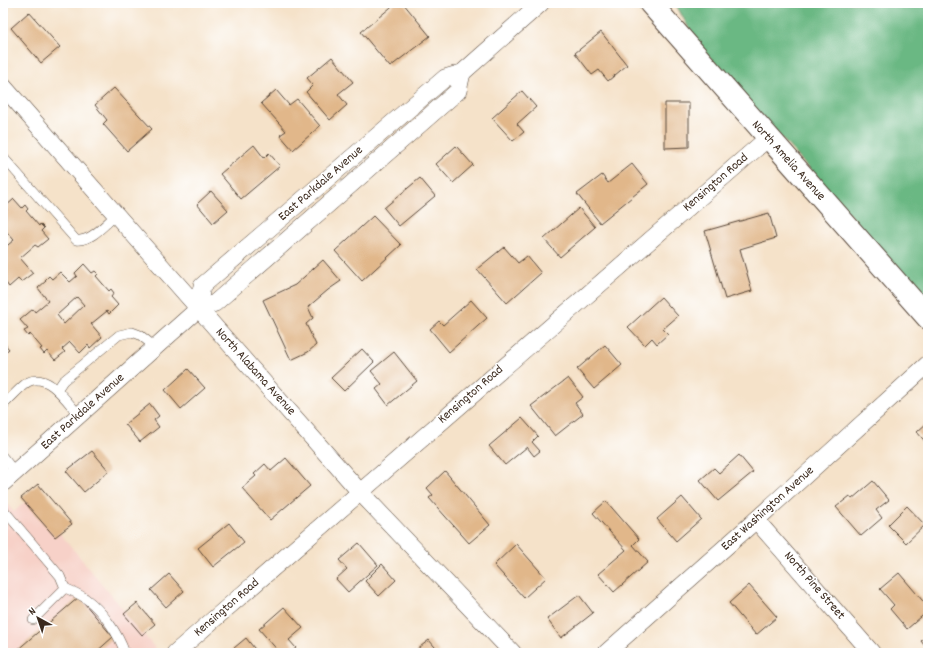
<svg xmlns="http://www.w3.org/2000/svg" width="931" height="656" viewBox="0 0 931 656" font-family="Dekko,sans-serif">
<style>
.built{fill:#f7d1c8}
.forest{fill:#6bb883;stroke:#537150}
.building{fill:#e1b78a;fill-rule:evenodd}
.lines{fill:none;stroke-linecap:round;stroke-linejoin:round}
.lane-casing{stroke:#574638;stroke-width:10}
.street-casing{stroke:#574638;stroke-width:18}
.secondary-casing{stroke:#574638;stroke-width:24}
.lane{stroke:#fff;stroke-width:9}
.street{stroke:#fff;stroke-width:17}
.secondary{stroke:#fff;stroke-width:22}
.labels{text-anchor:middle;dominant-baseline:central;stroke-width:3;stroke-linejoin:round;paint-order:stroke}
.street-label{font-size:13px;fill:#3b2a1e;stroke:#fff}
</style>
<rect width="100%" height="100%" fill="#fff"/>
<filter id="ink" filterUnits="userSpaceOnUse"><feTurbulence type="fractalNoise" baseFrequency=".025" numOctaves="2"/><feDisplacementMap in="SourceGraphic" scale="8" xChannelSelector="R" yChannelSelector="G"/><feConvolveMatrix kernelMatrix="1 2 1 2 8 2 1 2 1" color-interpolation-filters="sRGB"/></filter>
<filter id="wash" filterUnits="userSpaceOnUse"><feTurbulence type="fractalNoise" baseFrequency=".012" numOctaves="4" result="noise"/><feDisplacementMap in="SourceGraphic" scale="16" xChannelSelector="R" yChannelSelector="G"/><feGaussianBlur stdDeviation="0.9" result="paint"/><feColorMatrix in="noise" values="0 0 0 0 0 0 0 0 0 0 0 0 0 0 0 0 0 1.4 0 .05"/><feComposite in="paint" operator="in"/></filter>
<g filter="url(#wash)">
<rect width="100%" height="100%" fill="#f5e2c9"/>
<!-- built -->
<path class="built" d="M30,497l129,156h-156v-153l11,12z"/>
<!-- forest -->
<path class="forest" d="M675,3h253v300l-231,-260z"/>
<g id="blocks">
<!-- building -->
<g class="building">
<path d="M396,3h7l27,33 -40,31 -29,-35z"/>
<path d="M29,12l31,35 -19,16 -30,-35z"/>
<path d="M601,32l26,33 -19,16 -9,-11 -7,5 -17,-22z"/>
<path d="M332,57l21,25 -15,12 9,11 -17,15 -24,-28 7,-7 -6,-7z"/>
<path d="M114,88l38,41 -25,22 -24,-27 4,-4 -12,-15z"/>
<path d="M276,90l13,15 8,-6 23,27 -27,24 -13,-15 6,-4 -25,-28z"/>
<path d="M522,91l14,16 -19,17 7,8 -11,9 -21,-23z"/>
<path d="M665,103h24v44l-24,1z"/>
<path d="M254,145l10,13 5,-5 11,13 -39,33 -21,-25z"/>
<path d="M456,146l17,19 -20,18 -17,-19z"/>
<path d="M632,164l16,20 -48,39 -23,-29 25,-19 6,8z"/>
<path d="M420,178l15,18 -36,30 -15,-18z"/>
<path d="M211,191l17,19 -15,13 -16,-19z"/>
<path d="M14,199l8,9 3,-3 3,4 -2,2 13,15 1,-2 4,4 -3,3 7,8 -10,8 -3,-2 -15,13 13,15 -12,9 -3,-3 -9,8 -6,-8v-30l11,-9 -7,-8 -4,4v-23l4,-3 -2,-3z"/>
<path d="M579,208l16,19 -35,30 -16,-18z"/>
<path d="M769,213l7,25 -36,11 12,42 -27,8 -20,-68z"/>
<path d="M373,216l28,29 -39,36 -27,-30z"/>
<path d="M504,247l14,16 9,-7 14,17 -34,30 -30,-34z"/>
<path d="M323,260l18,21 -13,9 -20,17 5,11 -7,6 10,21 -8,7 -17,8 -28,-60 32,-15z"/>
<path d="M84,264l8,9 3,-2 3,3 -2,2 13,15 2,-2 3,4 -3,4 7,8 -9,9 -2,-3 -16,13 11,13 -12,11 -2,-3 -8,8 -10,-11 -8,7 3,3 -10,8 -8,-9 -3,3 -4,-5 2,-1 -12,-14 -2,2 -4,-5 4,-2 -8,-9 13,-11 2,3 13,-11 -10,-13 8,-7 -1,-1 4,-4 3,3 8,-7 10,10 7,-6 -2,-3zM77,297l7,8 -20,19 -7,-9z"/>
<path d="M661,297l17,19 -15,13 5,5 -11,10 -5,-6 -7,7 -17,-18z"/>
<path d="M471,300l16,18 -38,34 -19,-23 9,-8 4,4z"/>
<path d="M3,342l6,7 -6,5z"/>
<path d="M605,345l17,20 -28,24 -17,-20z"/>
<path d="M362,349l12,13 -30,29 -13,-13z"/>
<path d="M394,352l23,29 -29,24 -12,-16 6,-5 -11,-13z"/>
<path d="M188,369l17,19 -24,21 -16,-19z"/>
<path d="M568,378l15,19 -8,6 8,11 -28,22 -24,-30z"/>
<path d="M150,404l9,12 -5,4 5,7 -19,15 -15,-18z"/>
<path d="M522,418l16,18 -6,6 8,9 -6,5 -7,-9 -22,18 -16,-19z"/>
<path d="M928,422v23l-11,-13z"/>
<path d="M92,451l17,20 -25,21 -18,-21z"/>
<path d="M739,455l14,17 -35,29 -18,-21 14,-12 5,5z"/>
<path d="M286,458l24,28 -40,34 -28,-32 14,-12 -2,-2 11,-10 6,7z"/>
<path d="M445,471l45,54 -21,18 -40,-45 4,-3 -6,-7z"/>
<path d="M873,481l16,19 -13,10 6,8 -21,18 -25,-29 14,-11 2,3z"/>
<path d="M38,484l34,40 -17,13 -34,-39z"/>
<path d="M682,497l19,22 -25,22 -19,-22z"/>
<path d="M606,501l33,38 -6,6 15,17 -34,30 -16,-18 28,-24 -33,-37z"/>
<path d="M907,506l18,19 -19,18 -18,-18z"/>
<path d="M229,523l15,19 -31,25 -15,-19z"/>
<path d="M359,543l19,22 -30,27 -12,-13 11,-10 -8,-9z"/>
<path d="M516,544l30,34 -22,20 -30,-33z"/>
<path d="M382,564l14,16 -17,16 -14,-15z"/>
<path d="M899,573l29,34v4l-21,18 -17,-20 4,-4 -14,-16z"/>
<path d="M169,574l15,17 -18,16 -15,-17z"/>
<path d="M749,585l28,32 -21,18 -27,-32z"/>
<path d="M579,595l14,18 -32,25 -14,-19z"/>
<path d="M79,597l34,40 -18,16h-77l-2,-2z"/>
<path d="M137,603l18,21 -13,11 -18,-21z"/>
<path d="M284,607l19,21 -14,12 7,8 -6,5h-10l-21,-24z"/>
<path d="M928,636v14l-7,-9z"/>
<path d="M246,638l12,15h-30z"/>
<path d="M429,640l11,13h-22l-2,-3z"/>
</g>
</g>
</g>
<g filter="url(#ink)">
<use href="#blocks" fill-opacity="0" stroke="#574638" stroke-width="1"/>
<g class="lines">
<!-- lane casing -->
<g class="lane-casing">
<g id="lane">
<path d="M3,157l73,83c15,2 29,-16 40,-25"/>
<path d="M57,390l6,-9 56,-46 13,-3 8,3 15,12"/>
<path d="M3,405c6,-5 19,-20 25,-23 21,-10 39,20 51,33"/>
<path d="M3,457l12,15"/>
<path d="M3,509l57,67 5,12 -32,32"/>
<path d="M65,588c7,3 14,6 20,10 18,13 33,35 40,55"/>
</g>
</g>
<!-- street casing -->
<g class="street-casing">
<g id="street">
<path d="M3,86l357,406 153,161"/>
<path d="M198,309l4,-23 243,-208 17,-5 79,-70"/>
<path d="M3,483l195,-174 17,-6 243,-212 4,-18"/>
<path d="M756,520l116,133"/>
<path d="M175,653l593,-515"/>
<path d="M606,653l150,-133 172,-156"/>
</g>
</g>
<!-- secondary casing -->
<g class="secondary-casing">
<path id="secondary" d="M650,3l278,315"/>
</g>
<!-- lane -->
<use href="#lane" class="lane"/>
<!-- street -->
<use href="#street" class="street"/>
<!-- secondary -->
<use href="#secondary" class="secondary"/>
</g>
</g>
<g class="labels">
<!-- street labels -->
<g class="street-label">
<text transform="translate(788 161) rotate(48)">North Amelia Avenue</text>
<text transform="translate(716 183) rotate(-41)">Kensington Road</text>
<text transform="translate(321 184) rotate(-41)">East Parkdale Avenue</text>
<text transform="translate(255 372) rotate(48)">North Alabama Avenue</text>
<text transform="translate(471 395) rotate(-41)">Kensington Road</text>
<text transform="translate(83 412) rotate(-42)">East Parkdale Avenue</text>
<text transform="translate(768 509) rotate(-42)">East Washington Avenue</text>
<text transform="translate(814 586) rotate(49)">North Pine Street</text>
<text transform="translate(227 608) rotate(-41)">Kensington Road</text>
</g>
</g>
<!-- margin -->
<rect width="931" height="656" fill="none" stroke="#fff" stroke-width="16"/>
<!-- north arrow -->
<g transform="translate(38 618) rotate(320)" stroke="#ffffff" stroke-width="3" paint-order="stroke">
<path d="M0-3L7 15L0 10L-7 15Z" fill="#3b2a1e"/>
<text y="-6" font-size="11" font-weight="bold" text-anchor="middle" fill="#3b2a1e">N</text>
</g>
</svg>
